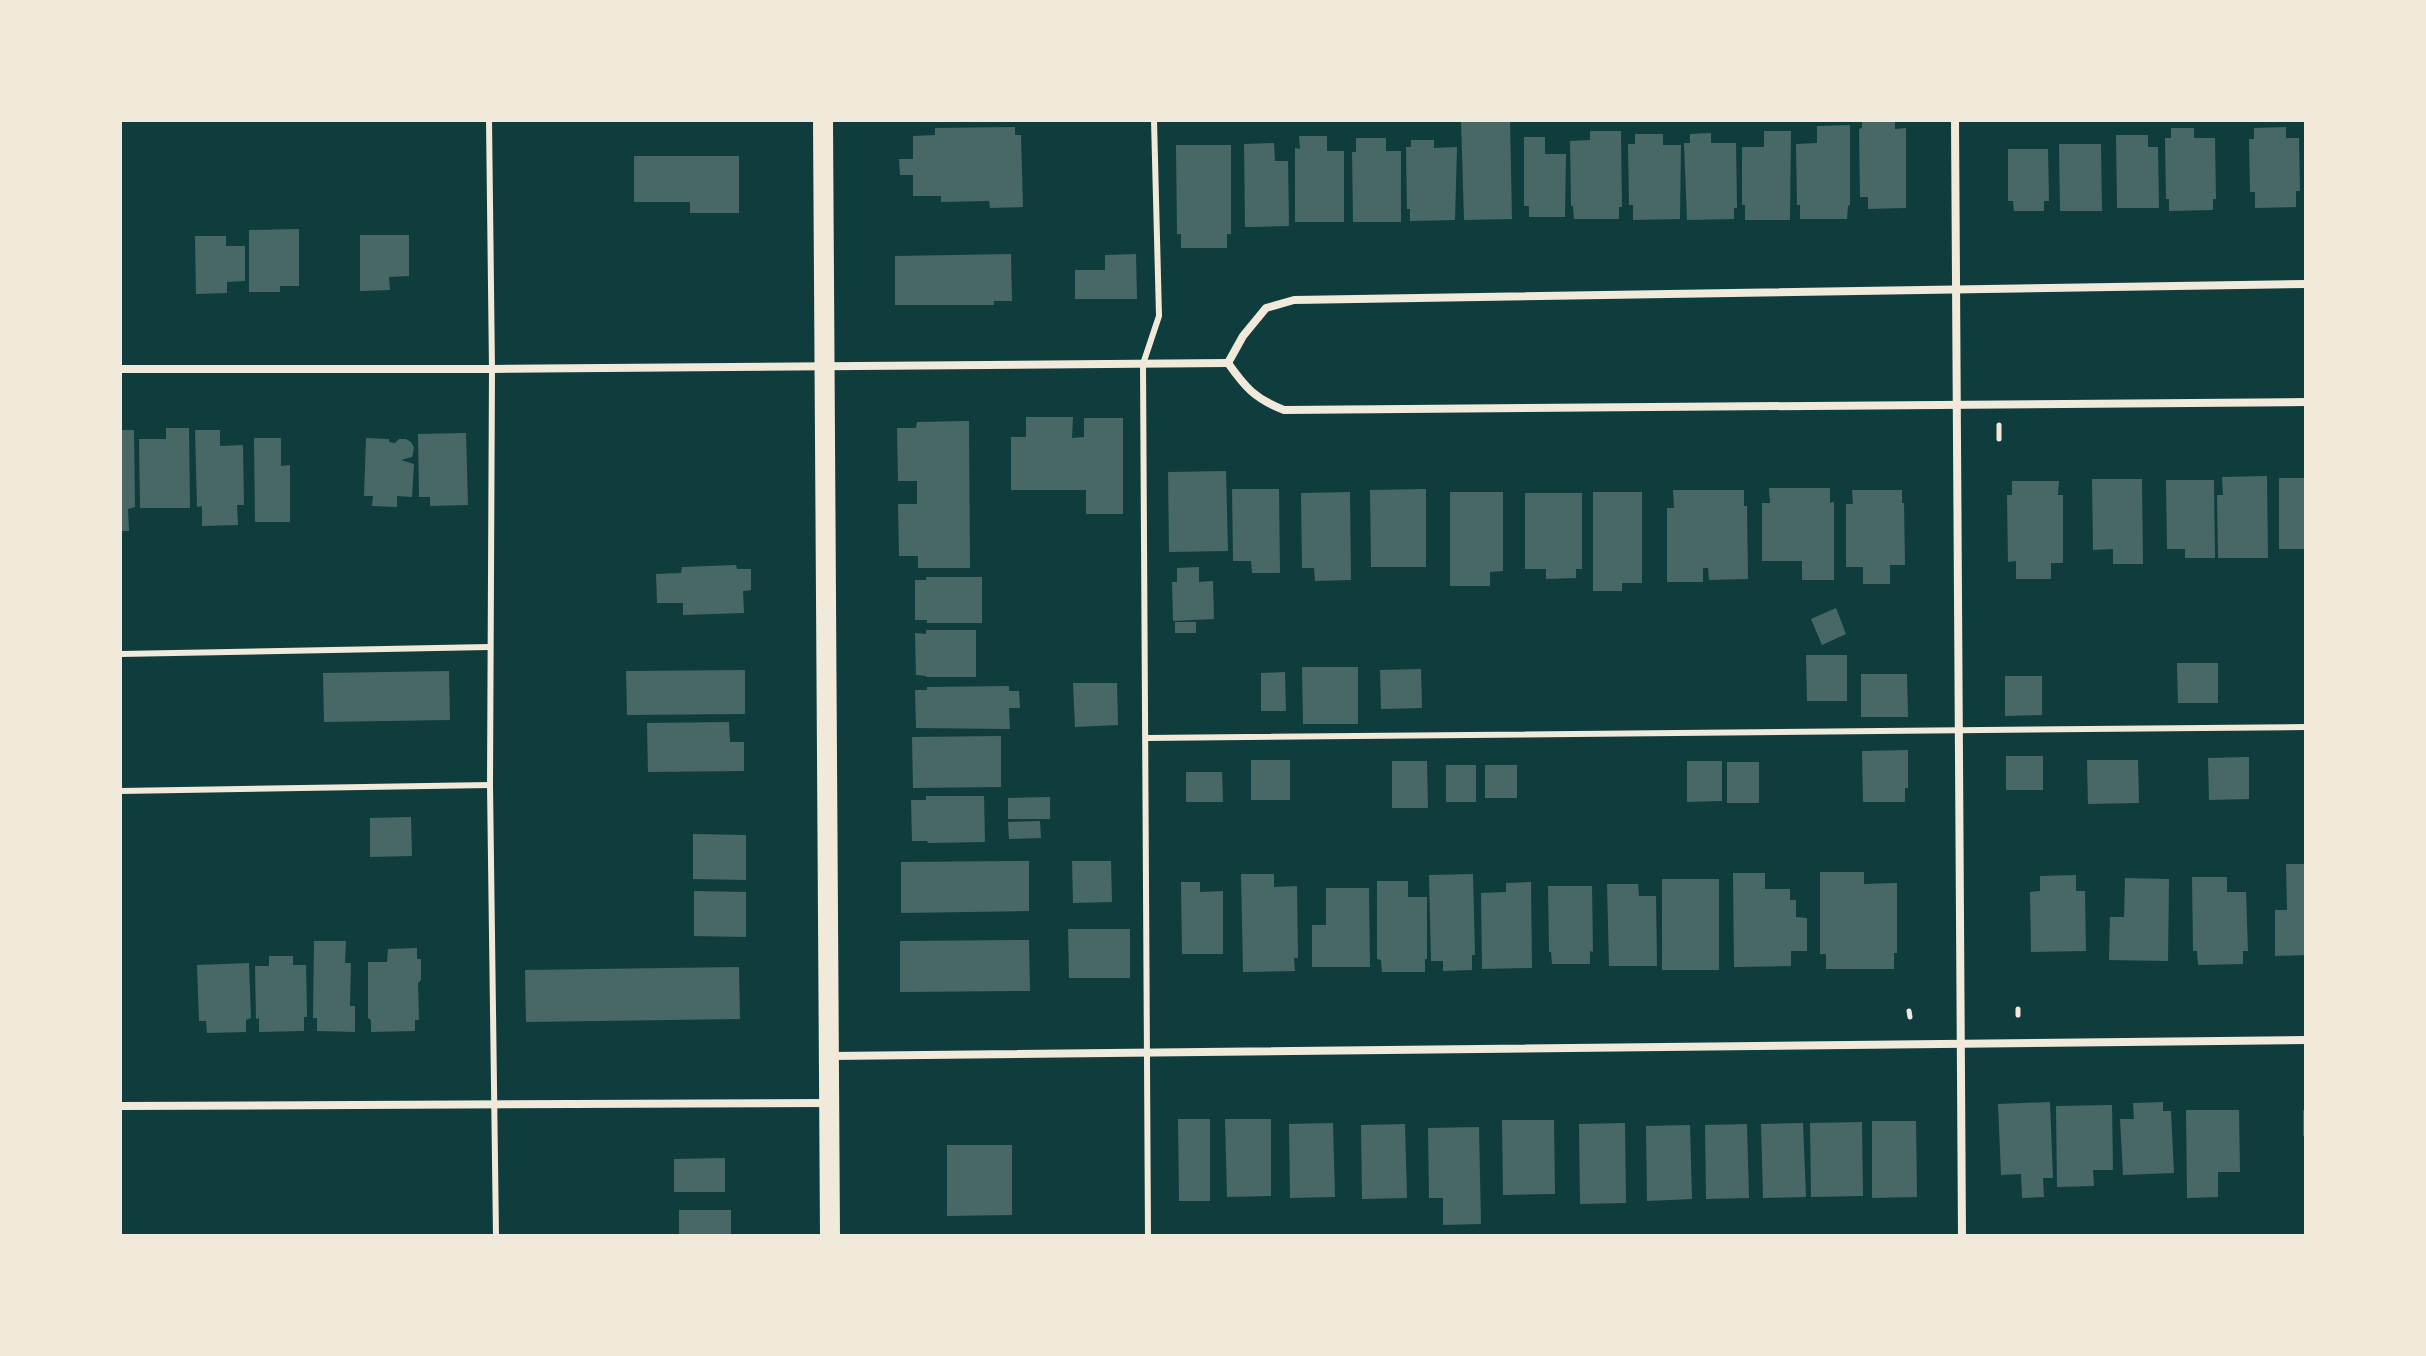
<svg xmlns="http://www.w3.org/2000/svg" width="2426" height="1356" viewBox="0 0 2426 1356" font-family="Ubuntu,sans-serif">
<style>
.building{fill:#486865}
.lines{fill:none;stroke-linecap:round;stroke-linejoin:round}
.path{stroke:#f1e9da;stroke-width:5}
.service{stroke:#f1e9da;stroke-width:6}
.minor{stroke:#f1e9da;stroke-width:8}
.primary{stroke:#f1e9da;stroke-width:20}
</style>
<rect width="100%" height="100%" fill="#0f3d3e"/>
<!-- building -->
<g class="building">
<path d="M1461,120h49l2,99 -48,1z"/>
<path d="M1862,120h33v9l11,-1v80l-38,1v-12h-8l-1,-68 3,-1z"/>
<path d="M1850,125v80l-2,1 -1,13h-47v-14h-3l-1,-61 21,-1v-17z"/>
<path d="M1015,127v8h6l2,72 -33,1 -1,-7 -48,1v-6h-28v-21h-13l-1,-16h14v-23l22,-1v-7z"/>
<path d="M2286,127v11h13l1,53h-4v16l-41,1v-16h-5l-1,-53h5v-11z"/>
<path d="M2171,128h23v10h21l1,61h-3v11l-44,1v-12h-3l-1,-61h6z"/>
<path d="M1590,131h31l1,76h-3v12h-45l-1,-13h-2l-1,-65 20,-1z"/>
<path d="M1764,131h27l-1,89h-45v-15h-3v-58h22z"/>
<path d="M1711,133v10h25l1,65h-3v11l-47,1 -3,-77h6v-9z"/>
<path d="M1635,134h28v11h18l-1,74 -47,1v-15h-4l-1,-61h7z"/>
<path d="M2116,135h32v12h10l1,61h-42z"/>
<path d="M1299,136h28v15h17v71h-49v-74l5,1z"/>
<path d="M1524,137h21v17h21l-1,63h-36v-11h-5z"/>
<path d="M1356,138h30v13h15v71h-48l-1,-70h4z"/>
<path d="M1411,140h23v8l23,-1 -2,73 -45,1v-12h-3l-1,-62h5z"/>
<path d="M1274,143l1,18h13l1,65 -44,1 -1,-83z"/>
<path d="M2059,144h42l1,67h-42z"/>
<path d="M1176,145h55v89h-4v14h-46v-14h-4z"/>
<path d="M2008,149h40l1,52h-5v10h-30l-1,-10h-5z"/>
<path d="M634,156h105v57h-49v-11h-56z"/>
<path d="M299,229v57h-19v6h-31v-62z"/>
<path d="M360,235h49v41l-20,1 1,13 -30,1z"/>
<path d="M195,236h31v10h19v35l-18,1v11l-31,1z"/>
<path d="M1011,254l1,47h-18v4h-99v-49z"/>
<path d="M1136,254l1,45h-62v-29h30v-15z"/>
<path d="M1026,417h47l-1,21 12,-1v-19h39v96h-37v-24h-75v-53h15z"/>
<path d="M969,421l1,147h-52v-12h-19l-1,-52h19v-23h-19l-1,-53h19l1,-6z"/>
<path d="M166,428h23l1,80h-50l-1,-69h27z"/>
<path d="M120,430h14l1,77 -7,2 1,22h-9z"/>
<path d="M195,430h25v16l23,-1 1,60h-7l1,20 -36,1v-20l-5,1z"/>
<path d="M466,433l2,72 -38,1v-9h-11l-1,-63z"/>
<path d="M254,438h27v28l9,-1v57h-35z"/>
<path d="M366,438l23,1v3l6,1 4,-4h7l5,3 3,6 -2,9 -11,3 13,4 -2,33 -15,-1v11l-25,-1 1,-10h-9z"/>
<path d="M1226,471l2,80 -59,1 -1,-80z"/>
<path d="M2267,476l1,82h-50l-1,-63h6l-1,-18z"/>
<rect x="2279" y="478" width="27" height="71"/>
<path d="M2092,479h50l1,85h-30v-15l-20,1z"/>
<path d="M2166,480h48l1,78h-30v-9h-18z"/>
<path d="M2012,481h47l-1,14h5v68h-12v16h-35v-18l-8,1 -1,-67h5z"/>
<path d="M1769,488h61v15l4,-1v78h-32v-19h-40v-58h8z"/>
<path d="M1232,489h47l1,84h-28l-1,-12h-18z"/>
<path d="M1426,489v78h-55l-1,-77z"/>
<path d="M1673,490h71v16h3l1,73 -39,1 -1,-12h-5v14h-36v-74h7z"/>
<path d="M1852,490h50v13h2l1,62h-15v19h-27v-17h-17v-63h7z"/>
<path d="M1350,492l1,88 -36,1 -1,-13h-12l-1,-75z"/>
<path d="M1450,492h53v79l-13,1v14h-40z"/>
<path d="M1593,492h49v91h-20v8h-29z"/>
<path d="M1525,493h57v76h-6v9l-30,1v-10h-21z"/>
<path d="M736,565l1,4h14v21l-8,1 1,22 -61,2v-12h-26l-1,-29 25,-1 1,-6z"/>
<path d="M1199,567v15l14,-1 1,38 -41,2 -1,-39h5v-14z"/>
<path d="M926,577h56v46h-55v-3h-12v-40h11z"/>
<path d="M1836,608l10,26 -24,11 -11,-26z"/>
<rect x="1175" y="622" width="21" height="11"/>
<path d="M926,630h50v47h-50v-1l-10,-1 -1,-42 11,1z"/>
<path d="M1806,655h41v46h-40z"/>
<path d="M2177,663h41v40h-40z"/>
<path d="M1302,667h56v57h-55z"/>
<path d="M1421,669l1,39 -41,1 -1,-39z"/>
<path d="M745,670v44l-118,1 -1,-44z"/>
<path d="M449,671l1,49 -126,2 -1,-49z"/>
<path d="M1285,672l1,39h-25v-38z"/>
<path d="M1861,674h46l1,43h-47z"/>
<path d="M2005,676h37v39l-37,1z"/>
<path d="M1073,683h44l1,42 -43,2z"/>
<path d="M1009,686v5h10l1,17h-11l1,21 -94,-1 -1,-38h12v-3z"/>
<path d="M729,722l1,20h14v29l-96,1 -1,-49z"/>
<path d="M1001,736v51l-88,1 -1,-51z"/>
<path d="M1908,750v38h-3v14h-42l-1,-51z"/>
<rect x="2006" y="756" width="37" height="34"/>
<path d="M2249,757v42l-40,1 -1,-42z"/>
<rect x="1251" y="760" width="39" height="40"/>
<path d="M2087,760h51l1,43 -51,1z"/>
<path d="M1392,761h35l1,47h-36z"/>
<path d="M1687,761h35v40l-35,1z"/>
<rect x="1727" y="762" width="32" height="41"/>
<rect x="1446" y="765" width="30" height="37"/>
<rect x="1485" y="765" width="32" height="33"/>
<path d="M1186,772h36l1,30h-37z"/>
<path d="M926,796h58l1,46 -57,1 -1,-2h-15l-1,-41h15z"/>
<path d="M1050,797v22h-42v-21z"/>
<path d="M411,817l1,39 -42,1v-39z"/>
<path d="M1040,821l1,17 -32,1 -1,-17z"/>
<path d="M693,834l53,1v45l-53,-1z"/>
<path d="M1029,861v50l-128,2v-51z"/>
<path d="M1072,861h39l1,41 -39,1z"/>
<path d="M2286,864h18l2,91 -31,1v-46h12z"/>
<path d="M1820,872h44v12l33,-1v70h-3v16h-68v-15h-6z"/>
<path d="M1733,873h32v16h25v11h6v17l11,1v33h-16v15l-57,1z"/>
<path d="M1241,874h33v13l23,-1 1,72h-4l1,13 -52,1z"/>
<path d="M1473,874l2,81h-3v15l-29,1v-10h-12l-2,-86z"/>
<path d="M2076,875v16h9l1,60 -55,1 -1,-60 10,-1v-15z"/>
<path d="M2192,877h35v15h19l2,59h-5v13l-45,1 -1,-14h-4z"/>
<path d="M2125,878l44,1 -1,82 -59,-1 1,-43h14z"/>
<rect x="1662" y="879" width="57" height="91"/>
<path d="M1377,881h31v16h19v62h-2v13h-43l-1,-12 -4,-1z"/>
<path d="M1181,882h19v10l23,-1v63h-41z"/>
<path d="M1531,882l1,86 -50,1 -1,-76 25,-1v-9z"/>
<path d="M1607,884h31l1,12h17l1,70h-48z"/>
<path d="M1548,886h44l1,66 -3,-1v13h-38l-1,-12h-2z"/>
<path d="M1326,888h43l1,79h-58v-42h14z"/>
<path d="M694,891l52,1v45l-52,-1z"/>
<path d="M1068,929h62v49h-61z"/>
<path d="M1029,940l1,51 -130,1v-51z"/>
<path d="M314,941h32l-1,22h6l-1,43h5v26l-38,-1v-13h-4z"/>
<path d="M417,948v11h4v21l-3,3 1,37h-4v11l-44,1v-12l-3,-2v-56h19l1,-13z"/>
<path d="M269,956h24v9h13l1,52h-3v14l-45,1v-14l-3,1 -1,-53h14z"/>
<path d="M249,963l2,55 -5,2v12l-39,1 -1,-12h-7l-2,-56z"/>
<path d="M739,967l1,52 -214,3 -1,-52z"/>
<path d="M2050,1102l3,76h-10l1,19 -22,1 -1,-24 -20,1 -3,-71z"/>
<path d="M2163,1102v9h8l3,62 -51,2 -3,-56h14l-1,-16z"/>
<path d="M2112,1105l1,65h-20l1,16 -37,1 -1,-81z"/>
<path d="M2186,1110h53l1,62h-22v25l-31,1z"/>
<path d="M2303,1110l3,1v25h-3z"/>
<path d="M1178,1119h32v82h-31z"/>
<path d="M1225,1119h46v77l-44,1z"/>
<path d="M1502,1120h52l1,74 -52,1z"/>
<path d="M1872,1121h44l1,76 -45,1z"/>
<path d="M1862,1122l1,74 -52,1 -1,-74z"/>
<path d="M1333,1123l2,74 -45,1 -1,-74z"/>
<path d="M1625,1123l1,80 -46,1 -1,-80z"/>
<path d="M1803,1123l3,74 -43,1 -2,-74z"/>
<path d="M1405,1124l2,74 -45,1 -1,-74z"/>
<path d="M1747,1124l2,74 -43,1 -1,-74z"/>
<path d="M1690,1125l2,74 -45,2 -1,-75z"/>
<path d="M1479,1127l2,97 -38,1v-27h-14l-1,-70z"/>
<path d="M947,1145h65v70l-65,1z"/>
<path d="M725,1158v34h-51v-33z"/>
<rect x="679" y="1210" width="52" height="26"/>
</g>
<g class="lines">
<!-- path -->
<g class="path">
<path d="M1999,425v14"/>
<path d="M1909,1011l1,6"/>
<path d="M2018,1015v-6"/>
</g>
<!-- service -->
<g class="service">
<path d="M489,120l3,249 -2,416 6,451"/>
<path d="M120,654l369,-7"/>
<path d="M1146,738l1160,-11"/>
<path d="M120,791l370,-6"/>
<path d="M1148,1236l-5,-872 16,-48 -5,-196"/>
</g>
<!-- minor -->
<g class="minor">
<path d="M1955,120l7,1116"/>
<path d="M1228,363l15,-27 23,-28 28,-8 1012,-16"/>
<path d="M1228,363c17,24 27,36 56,47l1022,-8"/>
<path d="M120,369h372l736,-6"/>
<path d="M831,1056l1475,-16"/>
<path d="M120,1106l708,-3"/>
</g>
<!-- primary -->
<path class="primary" d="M823,120l7,1116"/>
</g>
<!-- border -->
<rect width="2426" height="1356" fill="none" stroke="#f1e9da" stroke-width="244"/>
</svg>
